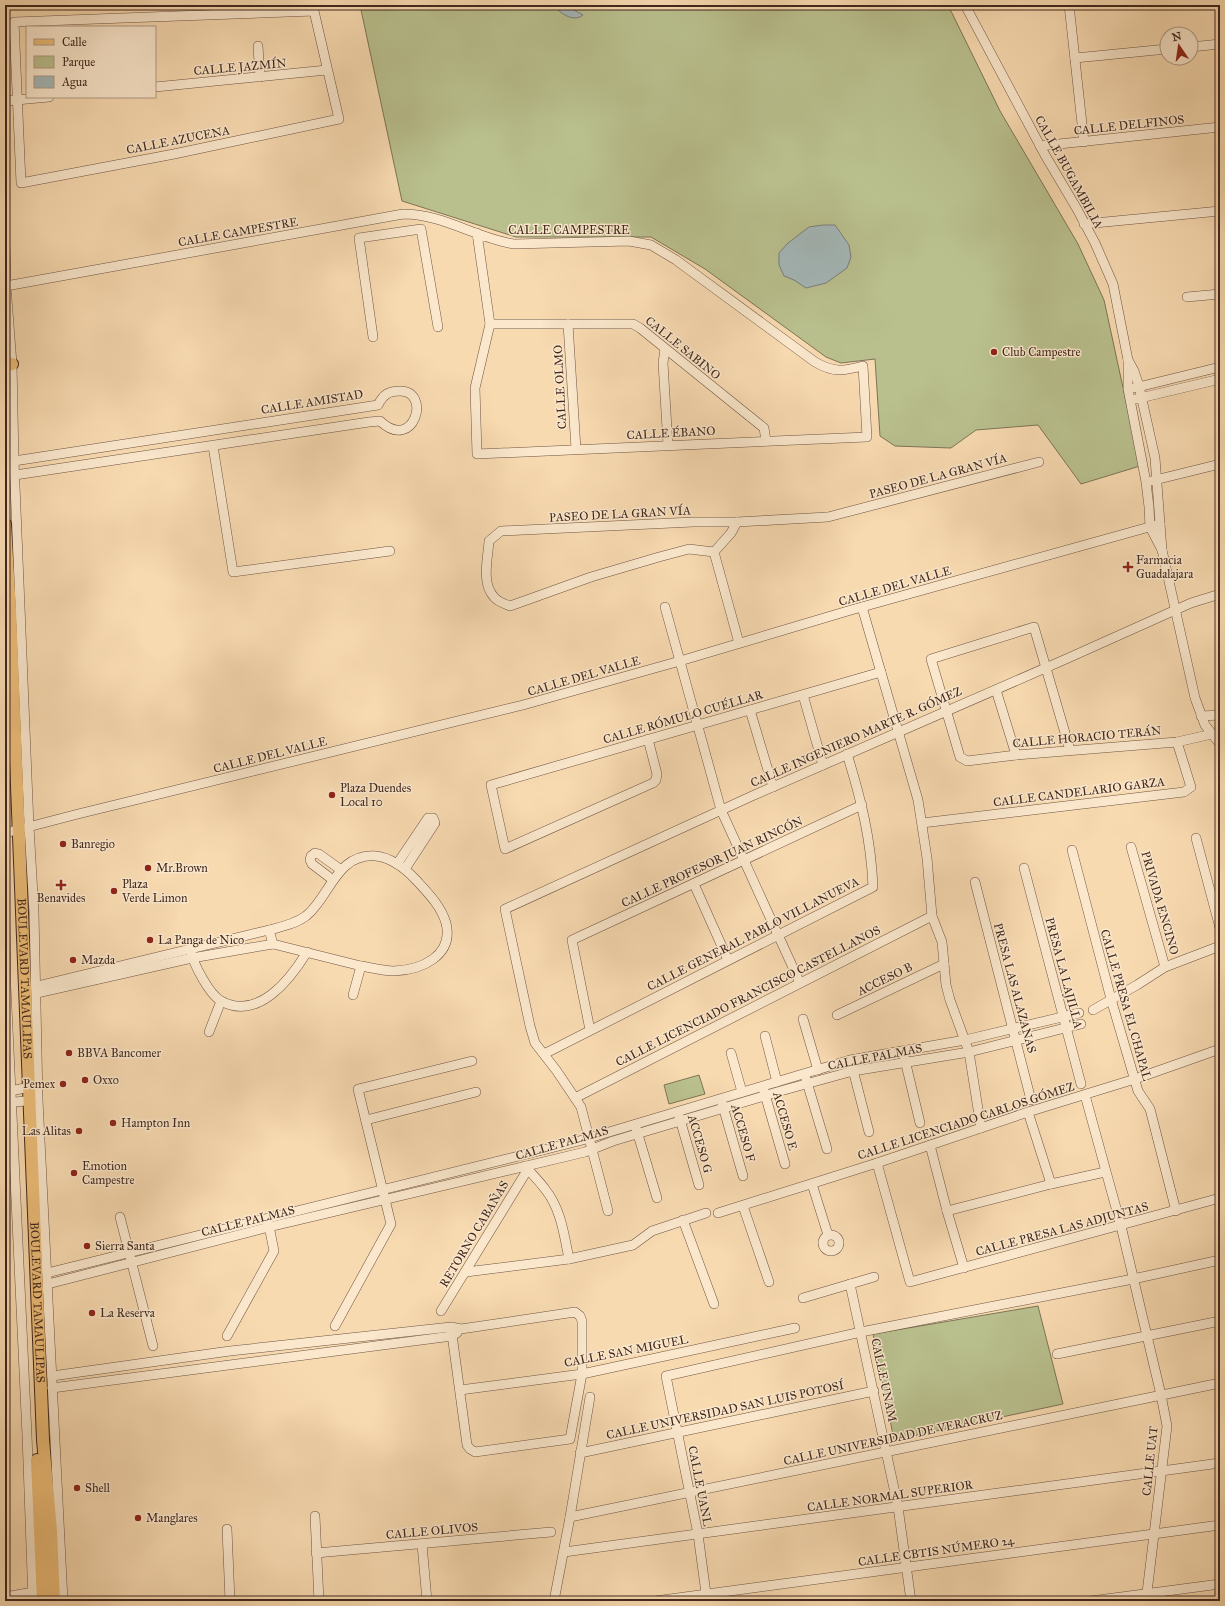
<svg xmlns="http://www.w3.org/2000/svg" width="1225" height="1606" viewBox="0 0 1225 1606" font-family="'IM FELL Great Primer',serif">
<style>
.green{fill:#b9c08e;stroke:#7d7456}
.water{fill:#a3b7b8;stroke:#7c7d7a}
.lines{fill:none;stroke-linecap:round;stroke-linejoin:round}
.minor-casing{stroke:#6f5442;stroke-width:10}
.major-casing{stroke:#41271d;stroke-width:14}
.minor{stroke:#fae7cc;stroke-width:9}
.major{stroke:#ecbd78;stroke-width:12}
.poi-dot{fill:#8f2418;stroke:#fae7cc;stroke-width:1.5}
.labels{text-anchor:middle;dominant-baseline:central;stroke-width:3;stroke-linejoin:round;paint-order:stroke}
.street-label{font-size:12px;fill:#41271d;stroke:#fae7cc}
.poi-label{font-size:12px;fill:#41271d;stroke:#fae7cc;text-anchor:start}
</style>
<rect width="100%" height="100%" fill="#f8dab1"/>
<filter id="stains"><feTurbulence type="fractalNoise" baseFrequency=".005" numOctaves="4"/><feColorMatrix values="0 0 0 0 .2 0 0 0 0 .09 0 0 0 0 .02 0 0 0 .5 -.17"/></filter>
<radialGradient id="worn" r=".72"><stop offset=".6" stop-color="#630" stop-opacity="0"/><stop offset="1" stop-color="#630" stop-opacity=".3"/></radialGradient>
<!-- green -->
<g class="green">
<path d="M101,5h123l-123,4z"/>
<path d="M360,5h588l52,106 78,133 26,56 36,166 -59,18 -43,-59 -62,5 -25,18 -56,-2 -15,-10 -5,-77 -34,4 -15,-6 -121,-88 -54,-32h-135l-114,-36z"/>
<path d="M699,1075l6,19 -36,10 -5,-19z"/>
<path d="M1038,1306l25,98 -169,36 -21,-106z"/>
</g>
<!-- water -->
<g class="water">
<path d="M553,5h12l18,10c-10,8 -23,-2 -30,-10z"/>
<path d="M823,225h12l14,20 2,12 -4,11 -21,15 -20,5 -12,-8 -10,-4 -5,-11v-12l9,-10 21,-16z"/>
</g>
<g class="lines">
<!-- minor casing -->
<g class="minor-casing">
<g id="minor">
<path d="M965,5l80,150 32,54 18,34 18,41 15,76v29l18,93 3,25 1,20 12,23"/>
<path d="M1069,5l15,137"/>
<path d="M314,11l25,108 -165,35 -153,29 -7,-161z"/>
<path d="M258,46l2,31"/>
<path d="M1191,47l29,-3"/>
<path d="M1075,58l92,-9"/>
<path d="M155,87l172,-17"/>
<path d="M5,101l44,-4"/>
<path d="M1040,146l180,-19"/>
<path d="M1084,224l136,-13"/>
<path d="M5,242l1,44 6,78 2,97 15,365 5,87 4,187 25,501"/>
<path d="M6,286l397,-72c41,0 72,24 111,30l115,-3 22,4 25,15 139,102c19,11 28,9 48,4l4,71 -390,17 -2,-66 15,-64 -13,-91"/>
<path d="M1187,297l33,-3"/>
<path d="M490,324h143l7,4 124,100 2,13"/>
<path d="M568,324l8,125"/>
<path d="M373,337l-14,-99 62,-9 17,98"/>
<path d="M665,349l-2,14 5,82"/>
<path d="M1128,360l6,11 5,15 16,72 7,92 33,148 10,27 15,19"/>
<path d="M1134,388l86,-21"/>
<path d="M1136,399l84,-20"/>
<path d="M213,446l20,126 157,-21"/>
<path d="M14,461l364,-56c5,-10 10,-14 22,-14 32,0 14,62 -20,30l-11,1 -354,53"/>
<path d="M1151,481l69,-17"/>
<path d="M737,522l-6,11 -17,19 25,91"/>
<path d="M714,552l-25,-3 -30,8 -68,20 -81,29c-5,-2 -12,-4 -16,-9 -13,-14 -6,-39 -5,-56l12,-10 192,-9h44l91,-5 211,-55"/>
<path d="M665,607l56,203 79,173"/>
<path d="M862,607l56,193 9,58 5,58 10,26 4,43 4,15 19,52 12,76"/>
<path d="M996,690l20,65"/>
<path d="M803,695l20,70"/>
<path d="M750,710l23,77"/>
<path d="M1201,716l19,-1"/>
<path d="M5,739h3"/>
<path d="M648,739l9,35 -1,6 -3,3 -148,66 -14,-64 390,-113"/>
<path d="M1070,750l-36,-123 -103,32 29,98 7,4 49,-6 161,-13 35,-8"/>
<path d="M1220,758v2"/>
<path d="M922,823l262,-31 7,-5 -14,-45"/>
<path d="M5,833l73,-19 445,-109 157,-44 171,-51 309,-86"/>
<path d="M1196,838l24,90"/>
<path d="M1131,847l34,120"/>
<path d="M1072,850l39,149 27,92 12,18 26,102"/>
<path d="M397,864l31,-46h5l2,5 -30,46"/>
<path d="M1024,868l57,216"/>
<path d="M333,880l-21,-16 -2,-4 1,-4 4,-3 4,1 22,16"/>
<path d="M975,882l56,218"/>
<path d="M694,884l34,76"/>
<path d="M5,922l1,64 21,449 6,166"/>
<path d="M269,930l4,14 88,22 -8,29"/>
<path d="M191,952c3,13 18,42 30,49l-12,31"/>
<path d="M37,986l232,-56c12,-3 26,-6 37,-14 24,-19 30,-63 70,-60 17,2 30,13 41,25 11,12 24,25 29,42 8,33 -25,47 -52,48 -10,0 -22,-3 -33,-5"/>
<path d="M37,993l155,-35 81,-14"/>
<path d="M221,1001c37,20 69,-21 86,-49"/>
<path d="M1093,1010l44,-25 28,-18 55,-21"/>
<path d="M837,1015l107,-51"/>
<path d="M803,1019l15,51"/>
<path d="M590,1030l-18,-90 290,-135"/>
<path d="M765,1036l12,46"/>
<path d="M731,1053l11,39"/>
<path d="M544,1054l329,-167c-2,-48 -12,-88 -26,-133"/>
<path d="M904,1056l16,67"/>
<path d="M852,1066l17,66"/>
<path d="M806,1079l21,70"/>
<path d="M764,1091l21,73"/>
<path d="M5,1092l30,-6"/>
<path d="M1085,1095l36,131 40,169 6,31 -21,175"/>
<path d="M575,1098l357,-182"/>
<path d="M5,1103l30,-3"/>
<path d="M722,1103l21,73"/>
<path d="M1028,1112l23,72"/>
<path d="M679,1116l20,69"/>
<path d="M366,1120l110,-28"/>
<path d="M636,1128l21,70"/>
<path d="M930,1145l17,66 17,57"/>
<path d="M1220,1149v1"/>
<path d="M877,1163l33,119 310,-84"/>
<path d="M525,1166c6,7 14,15 20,23 16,20 19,45 24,70"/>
<path d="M812,1184l16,51"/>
<path d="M743,1206l26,76"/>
<path d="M608,1211l-27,-104 -25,-37 -21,-27 -5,-17 -25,-117 247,-113 314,-137 125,-56 29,-9"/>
<path d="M947,1211l104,-27 54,-12"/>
<path d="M718,1213l159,-50 151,-51 107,-33 85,-30"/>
<path d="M120,1217l33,129"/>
<path d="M683,1220l31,84"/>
<circle cx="831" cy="1243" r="8"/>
<path d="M466,1272l103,-13 64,-14 19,-14 54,-18"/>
<path d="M47,1273l532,-132 271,-81 115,-20 114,-27"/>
<path d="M48,1284l221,-57 316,-75 28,-11 171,-51 69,-19 116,-19 112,-28"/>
<path d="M850,1284l48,223 13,94"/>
<path d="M803,1298l71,-21"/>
<path d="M441,1311l87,-142"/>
<path d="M335,1326l56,-102 -33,-135 114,-28"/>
<path d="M227,1336l47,-85 -6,-30"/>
<path d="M1057,1354l163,-33"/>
<path d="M52,1376l178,-25 221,-24 10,2 114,-17 5,4 2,5v53l-12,65 -95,13 -5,-3 -3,-4 -16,-118"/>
<path d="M52,1388l400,-52 5,-3"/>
<path d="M460,1390l122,-16 213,-46"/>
<path d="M580,1453l294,-62"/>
<path d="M315,1516l4,85"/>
<path d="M570,1517l650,-134"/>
<path d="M227,1529l3,72"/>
<path d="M422,1544l5,57"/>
<path d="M564,1552l656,-89"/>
<path d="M316,1553l235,-21"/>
<path d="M5,1597l28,-5"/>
<path d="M554,1601l16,-84 20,-120"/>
<path d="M655,1601l565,-76"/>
<path d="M707,1601l-9,-67 -32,-158 195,-44 272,-53 87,-19"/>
<path d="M1091,1601l129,-17"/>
</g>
</g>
<!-- major casing -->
<g class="major-casing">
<g id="major">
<path d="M5,365l7,-1"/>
<path id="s1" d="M5,524l5,86 33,830 8,91 3,70"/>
<path d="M37,1460l6,141"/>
</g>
</g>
<!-- minor -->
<use href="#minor" class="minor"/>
<!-- major -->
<use href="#major" class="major"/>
</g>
<!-- markers -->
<g class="poi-dot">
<circle cx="994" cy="352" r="4"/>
<path d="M1126 561h4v4h4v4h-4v4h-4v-4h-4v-4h4z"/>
<circle cx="332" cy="795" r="4"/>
<circle cx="63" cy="844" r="4"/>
<circle cx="148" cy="868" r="4"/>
<path d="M59 879h4v4h4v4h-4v4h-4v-4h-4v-4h4z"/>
<circle cx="114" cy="891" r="4"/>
<circle cx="150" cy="940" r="4"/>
<circle cx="73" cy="960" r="4"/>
<circle cx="69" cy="1053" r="4"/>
<circle cx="85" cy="1080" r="4"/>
<circle cx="63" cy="1084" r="4"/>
<circle cx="113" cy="1123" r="4"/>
<circle cx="79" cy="1131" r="4"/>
<circle cx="74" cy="1173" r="4"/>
<circle cx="87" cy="1246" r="4"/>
<circle cx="92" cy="1313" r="4"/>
<circle cx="77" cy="1488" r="4"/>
<circle cx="138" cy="1518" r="4"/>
</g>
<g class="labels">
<!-- street labels -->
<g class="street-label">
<text transform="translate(240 67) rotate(-5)">CALLE JAZMÍN</text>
<text transform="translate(1129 125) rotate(-6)">CALLE DELFINOS</text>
<text transform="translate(178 140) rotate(-11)">CALLE AZUCENA</text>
<text transform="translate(1069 172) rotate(61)">CALLE BUGAMBILIA</text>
<text x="569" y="230">CALLE CAMPESTRE</text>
<text transform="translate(238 232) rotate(-10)">CALLE CAMPESTRE</text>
<text transform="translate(683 348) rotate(39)">CALLE SABINO</text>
<text transform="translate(560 387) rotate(-93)">CALLE OLMO</text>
<text transform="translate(312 402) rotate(-9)">CALLE AMISTAD</text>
<text transform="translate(671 433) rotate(-3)">CALLE ÉBANO</text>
<text transform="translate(938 476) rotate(-15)">PASEO DE LA GRAN VÍA</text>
<text transform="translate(620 514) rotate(-3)">PASEO DE LA GRAN VÍA</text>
<text transform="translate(895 586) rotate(-16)">CALLE DEL VALLE</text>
<text transform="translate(584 676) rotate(-16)">CALLE DEL VALLE</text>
<text transform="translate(683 717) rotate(-16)">CALLE RÓMULO CUÉLLAR</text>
<text transform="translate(856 737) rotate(-24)">CALLE INGENIERO MARTE R. GÓMEZ</text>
<text transform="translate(1087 737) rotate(-5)">CALLE HORACIO TERÁN</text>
<text transform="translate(270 755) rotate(-14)">CALLE DEL VALLE</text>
<text transform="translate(1079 792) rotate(-7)">CALLE CANDELARIO GARZA</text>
<text transform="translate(712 862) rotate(-25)">CALLE PROFESOR JUAN RINCÓN</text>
<text transform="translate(1160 903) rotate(74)">PRIVADA ENCINO</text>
<text transform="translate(753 934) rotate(-27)">CALLE GENERAL PABLO VILLANUEVA</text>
<text transform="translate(1064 973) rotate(75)">PRESA LA LAJILLA</text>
<text stroke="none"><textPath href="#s1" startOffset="455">BOULEVARD TAMAULIPAS</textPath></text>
<text transform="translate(885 979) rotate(-26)">ACCESO B</text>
<text transform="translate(1015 988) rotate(75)">PRESA LAS ALAZANAS</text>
<text transform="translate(748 996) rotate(-27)">CALLE LICENCIADO FRANCISCO CASTELLANOS</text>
<text transform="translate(1126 1005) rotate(74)">CALLE PRESA EL CHAPAL</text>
<text transform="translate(875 1057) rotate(-11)">CALLE PALMAS</text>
<text transform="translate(785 1121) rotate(74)">ACCESO E</text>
<text transform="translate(966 1121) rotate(-18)">CALLE LICENCIADO CARLOS GÓMEZ</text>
<text transform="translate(743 1133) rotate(74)">ACCESO F</text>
<text transform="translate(562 1143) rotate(-16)">CALLE PALMAS</text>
<text transform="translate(700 1144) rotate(74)">ACCESO G</text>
<text transform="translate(248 1221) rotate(-14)">CALLE PALMAS</text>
<text transform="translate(1062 1229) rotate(-15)">CALLE PRESA LAS ADJUNTAS</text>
<text transform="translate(474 1234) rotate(-59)">RETORNO CABAÑAS</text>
<text stroke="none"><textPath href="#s1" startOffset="779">BOULEVARD TAMAULIPAS</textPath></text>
<text transform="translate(626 1351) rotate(-11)">CALLE SAN MIGUEL</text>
<text transform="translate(884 1380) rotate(78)">CALLE UNAM</text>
<text transform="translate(725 1410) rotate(-12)">CALLE UNIVERSIDAD SAN LUIS POTOSÍ</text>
<text transform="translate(893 1438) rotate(-12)">CALLE UNIVERSIDAD DE VERACRUZ</text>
<text transform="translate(1150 1461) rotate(-84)">CALLE UAT</text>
<text transform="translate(700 1486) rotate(79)">CALLE UANL</text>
<text transform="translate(890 1496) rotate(-8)">CALLE NORMAL SUPERIOR</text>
<text transform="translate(432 1531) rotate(-5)">CALLE OLIVOS</text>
<text transform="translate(936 1551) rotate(-8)">CALLE CBTIS NÚMERO 24</text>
</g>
<!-- poi labels -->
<g class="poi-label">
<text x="1002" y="352">Club Campestre</text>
<text x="1136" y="560">Farmacia<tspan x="1136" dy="14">Guadalajara</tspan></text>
<text x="340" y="788">Plaza Duendes<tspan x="340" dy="14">Local 10</tspan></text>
<text x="71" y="844">Banregio</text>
<text x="156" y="868">Mr.Brown</text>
<text x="122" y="884">Plaza<tspan x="122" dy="14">Verde Limon</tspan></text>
<text x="61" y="898" text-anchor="middle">Benavides</text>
<text x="158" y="940">La Panga de Nico</text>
<text x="81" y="960">Mazda</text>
<text x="77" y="1053">BBVA Bancomer</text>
<text x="93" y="1080">Oxxo</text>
<text x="55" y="1084" text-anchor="end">Pemex</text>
<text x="121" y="1123">Hampton Inn</text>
<text x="71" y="1131" text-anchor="end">Las Alitas</text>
<text x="82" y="1166">Emotion<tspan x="82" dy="14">Campestre</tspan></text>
<text x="95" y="1246">Sierra Santa</text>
<text x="100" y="1313">La Reserva</text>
<text x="85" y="1488">Shell</text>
<text x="146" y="1518">Manglares</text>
</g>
</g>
<!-- margin -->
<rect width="1225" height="1606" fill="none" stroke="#f8dab1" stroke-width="20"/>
<rect x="6" y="6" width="1213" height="1594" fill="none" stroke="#41271d" stroke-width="2"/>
<rect x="10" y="10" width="1205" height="1586" fill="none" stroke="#41271d"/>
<!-- legend -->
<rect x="26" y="26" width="130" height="72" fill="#fae7cc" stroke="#b09a86"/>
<rect x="34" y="39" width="20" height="6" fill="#ecbd78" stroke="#b09a86"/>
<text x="62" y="46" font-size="12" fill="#41271d">Calle</text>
<rect x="34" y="56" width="20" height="12" fill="#b9c08e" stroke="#b09a86"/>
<text x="62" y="66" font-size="12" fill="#41271d">Parque</text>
<rect x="34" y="76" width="20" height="12" fill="#a3b7b8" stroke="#b09a86"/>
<text x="62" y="86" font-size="12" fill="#41271d">Agua</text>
<!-- north arrow -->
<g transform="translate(1179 46) rotate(347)"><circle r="19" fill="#fae7cc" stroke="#b09a86"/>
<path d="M0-3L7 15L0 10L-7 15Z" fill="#8f2418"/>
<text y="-6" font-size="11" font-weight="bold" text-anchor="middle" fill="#41271d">N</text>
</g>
<rect width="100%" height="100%" filter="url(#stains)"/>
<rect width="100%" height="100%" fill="url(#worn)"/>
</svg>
